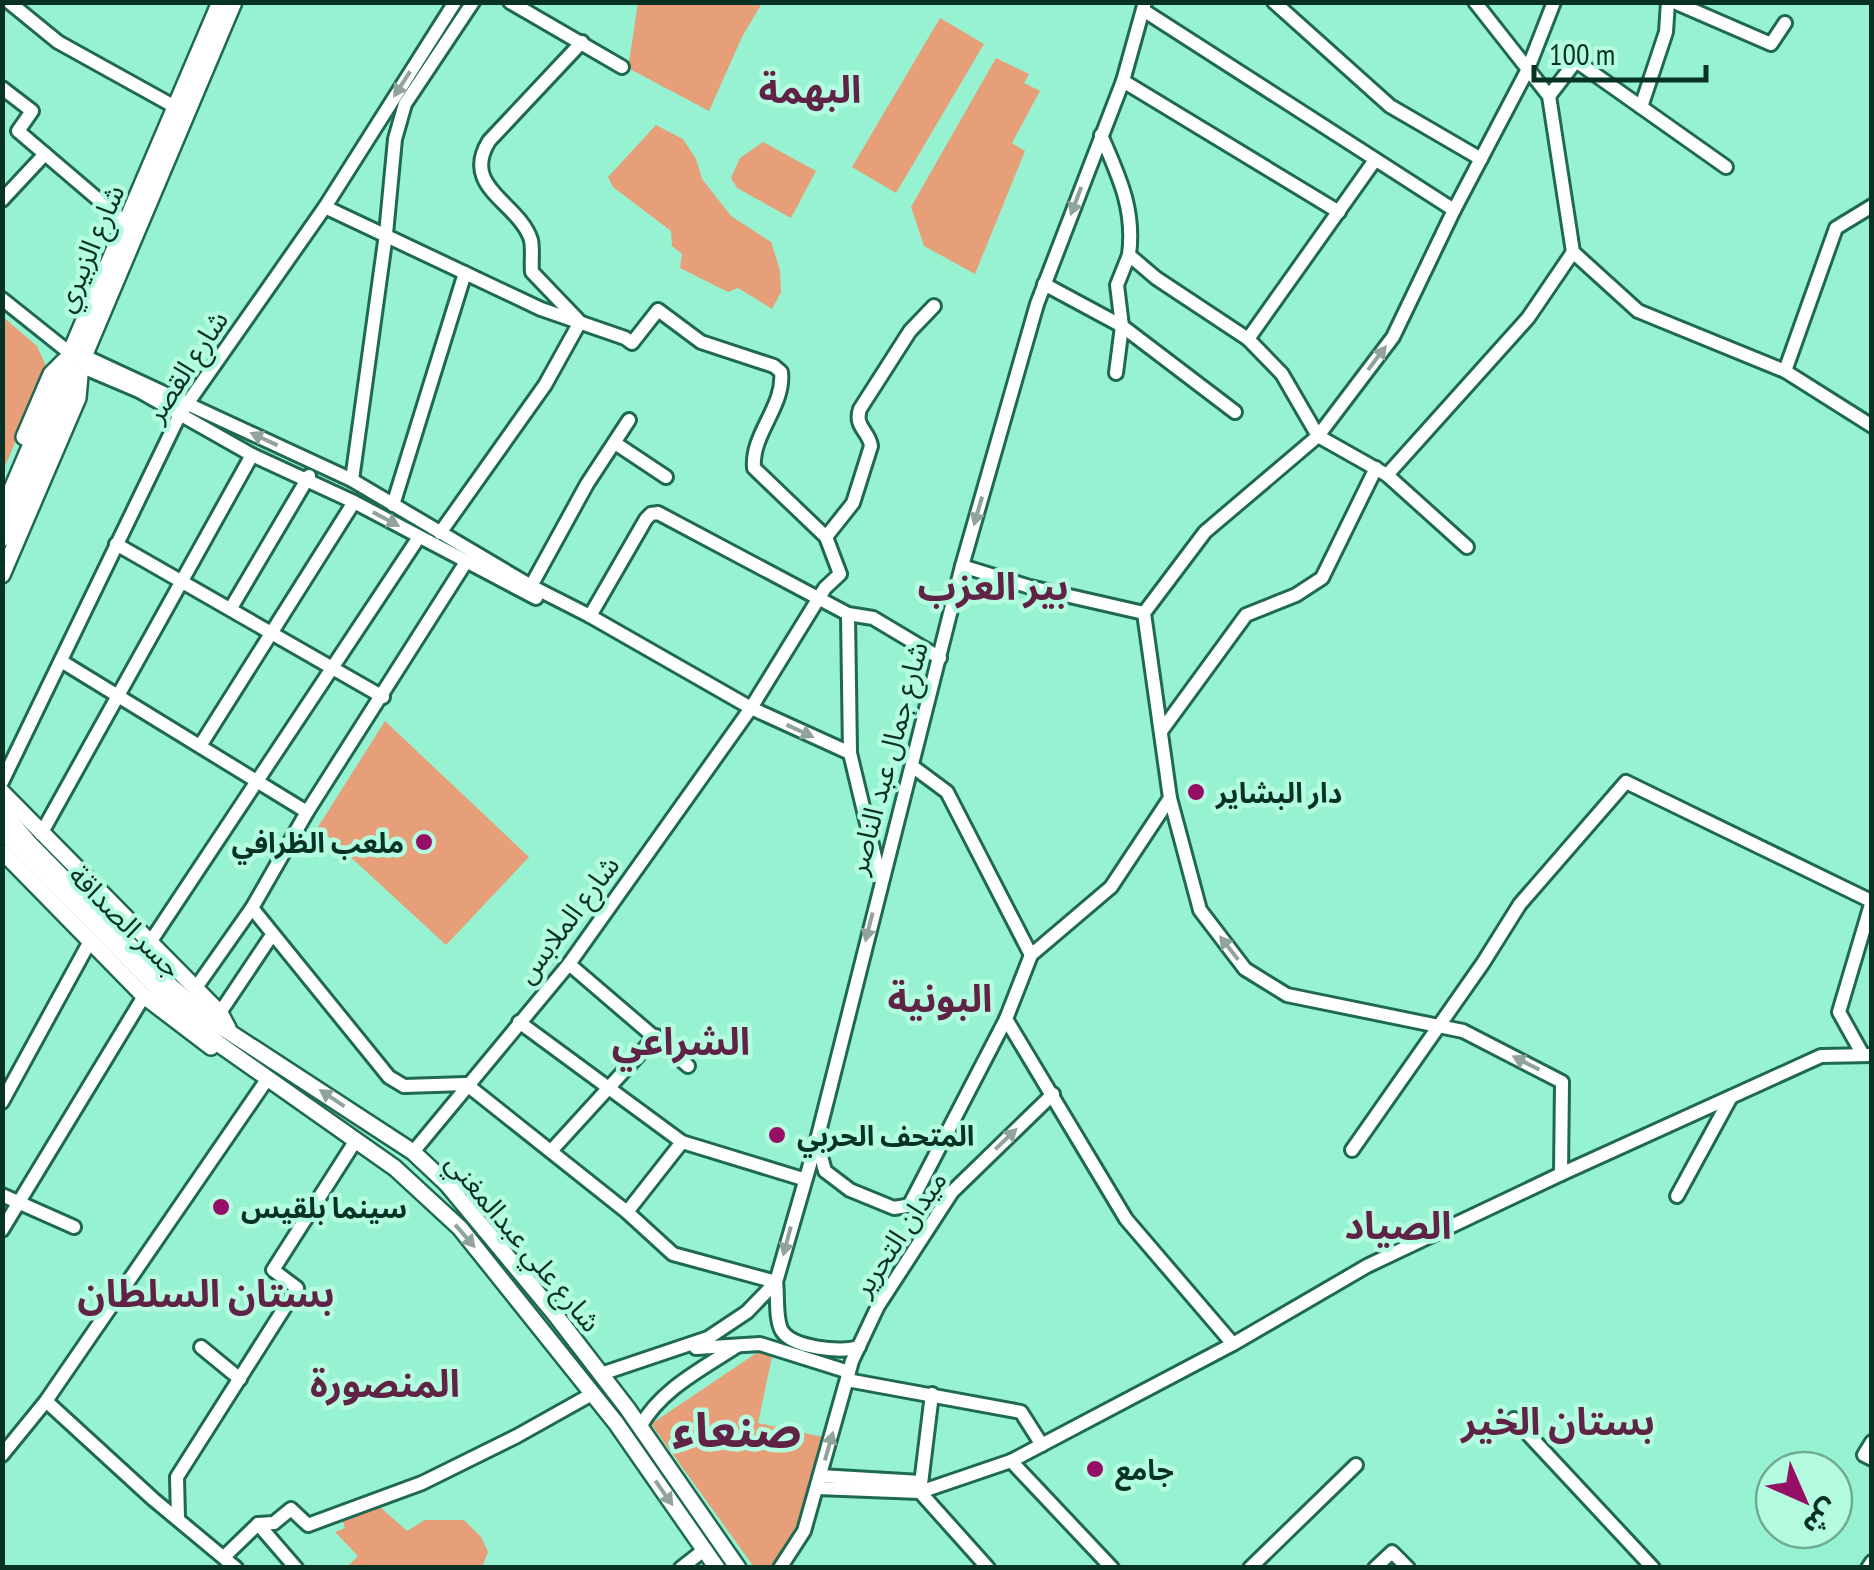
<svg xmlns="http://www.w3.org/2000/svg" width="1874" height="1570" viewBox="0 0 1874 1570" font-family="'PT Sans Narrow','Noto Sans Arabic',sans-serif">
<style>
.green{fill:#e79f79}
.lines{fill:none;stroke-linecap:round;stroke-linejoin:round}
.minor-casing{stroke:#1f6851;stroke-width:18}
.major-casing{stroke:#1f6851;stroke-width:20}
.minor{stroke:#fff;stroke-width:12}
.major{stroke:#fff;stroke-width:15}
.oneway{fill:#90a39d}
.poi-dot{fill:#960f66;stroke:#b4fcdf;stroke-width:4}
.labels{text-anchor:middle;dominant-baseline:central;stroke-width:9;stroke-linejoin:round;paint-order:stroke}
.street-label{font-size:28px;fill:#083225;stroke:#b4fcdf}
.poi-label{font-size:28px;font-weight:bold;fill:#083225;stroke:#b4fcdf;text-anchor:start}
.district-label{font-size:38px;font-weight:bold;fill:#602245;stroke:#b4fcdf}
.town-label{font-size:48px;font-weight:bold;fill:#602245;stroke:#b4fcdf}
</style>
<rect width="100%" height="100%" fill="#96f2d0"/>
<!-- green -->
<g class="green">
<path d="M638,3h124l-20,34 -33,74 -81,-43z"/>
<path d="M940,18l44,26 -88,149 -44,-26z"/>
<path d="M996,58l33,16 -5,9 16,8 -28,52 13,8 -50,123 -51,-28 -13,-39z"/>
<path d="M656,125l27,14 13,20 6,20 29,37 40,26 9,28 1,22 -9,17 -34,-21 -10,4 -48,-24 2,-14 -10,-8 -1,-15 -58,-44 -5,-10z"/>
<path d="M763,142l53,29 -25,47 -54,-30 -6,-10 9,-20z"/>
<path d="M3,317l34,29 10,22 -44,103z"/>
<path d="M385,721l144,136 -83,88 -128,-118z"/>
<path d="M758,1352h15l-15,71 65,14c-11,44 -15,99 -51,130h-18l-103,-143z"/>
<path d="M379,1506l28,25 18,-11h39l17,17 7,15 -6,15h-135l11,-11 -23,-24 10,-4 -3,-9z"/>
</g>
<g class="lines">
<!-- minor casing -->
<g class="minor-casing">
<g id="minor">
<path d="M9,2l49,40 119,66"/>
<path d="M510,2l112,65"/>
<path d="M1274,2l116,104 91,53"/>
<path d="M1475,2l74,94 24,156 65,59 147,60 87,55"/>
<path d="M1674,2l97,42 14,-21"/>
<path d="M1143,10l311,200"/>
<path d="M1123,81l216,131"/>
<path d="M2,88l30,23 -14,20 109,93"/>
<path d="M1549,96l27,-35 150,106"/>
<path d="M1641,107l25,-75 2,-30"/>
<path d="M1101,135c18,42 34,74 28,120l27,23 92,61 34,35 36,62 69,39 141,-157 45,-66"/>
<path d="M2,200l43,-46"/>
<path d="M325,207l216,102 84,29 7,5 26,-33 43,32 73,24 7,6c4,34 -30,62 -27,96l72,69 14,37 -15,14 -74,120 -182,256 -156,188"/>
<path d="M1044,284l78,42 113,86"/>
<path d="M2,299l69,55"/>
<path d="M578,320l-46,-48c-1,-10 1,-22 -1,-32 -12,-38 -71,-52 -42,-99l93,-99"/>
<path d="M1248,339l127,-179"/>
<path d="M84,356l268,124 179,106 59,30 161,92 99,45"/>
<path d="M80,366l59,25 113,64 102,47 182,96"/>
<path d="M1785,371l51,-143 36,-22"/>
<path d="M1116,373l6,-47 -5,-41 12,-30"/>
<path d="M615,443l51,34"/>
<path d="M1387,475l80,72"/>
<path d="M352,480l34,-246 9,-95 10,-35 68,-102"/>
<path d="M393,505l72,-232"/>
<path d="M440,533l105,-148 35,-63"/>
<path d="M826,537l27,-34 18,-57c-2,-15 -17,-19 -11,-37l50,-78 24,-25"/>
<path d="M116,544l267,153"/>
<path d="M962,566l68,21 114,26"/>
<path d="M531,586l56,-102 42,-64"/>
<path d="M231,608l78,-132"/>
<path d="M848,614l2,139 30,125"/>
<path d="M590,616l56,-97 5,-5 7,-1 190,101 25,4 67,40"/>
<path d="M61,661l246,151"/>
<path d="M1162,730l84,-115 50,-20 26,-17 54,-110"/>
<path d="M200,746l154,-244"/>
<path d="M912,766l35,26 84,163"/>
<path d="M2,782l178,-368 145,-207 130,-205"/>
<path d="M1170,798l30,112 45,59 42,26 176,36 99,51 -1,92"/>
<path d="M41,834l211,-379"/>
<path d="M252,908l137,169 15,9 62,-2 161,128 46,42 103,28c2,13 -1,37 6,49 11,17 59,22 77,16"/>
<path d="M149,944l270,-407"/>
<path d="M569,964l119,102"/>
<path d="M195,989l57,-81 55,-96 159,-250"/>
<path d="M1006,1019l120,200 107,125"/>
<path d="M215,1020l57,-85"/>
<path d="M519,1022l163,120 121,37"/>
<path d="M1863,1055l-24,-43 33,-111"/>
<path d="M2,1102l87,-159"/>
<path d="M817,1142l8,29 25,19 44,18 36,-6 22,-10"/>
<path d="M1352,1150l131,-187 37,-59 106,-122 245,119"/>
<path d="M551,1151l105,-115"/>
<path d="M2,1195l72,32"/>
<path d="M1677,1196l54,-99"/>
<path d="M909,1206l97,-187 25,-64 80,-68 59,-89 -26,-185 61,-81 113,-96 75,-99 61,-127 73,-139 27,-69"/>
<path d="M627,1212l55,-70"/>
<path d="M2,1230l142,-234"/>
<path d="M201,1347l39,32"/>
<path d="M696,1348l64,-4 89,28"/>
<path d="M601,1374l107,-36 39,-26 29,-30 41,-142 145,-574 75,-262 86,-223 22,-79"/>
<path d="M847,1380l174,32 21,33"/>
<path d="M932,1394l-12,98 68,76"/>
<path d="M46,1401l107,98 83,69"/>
<path d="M1514,1419l139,149"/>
<path d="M640,1427c21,-38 62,-58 97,-81"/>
<path d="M1872,1442l-8,13 8,4"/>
<path d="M2,1455l44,-54 222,-323"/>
<path d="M1011,1461l101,107"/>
<path d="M820,1476l101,6"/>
<path d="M817,1488l103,4 91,-31 222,-117 134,-78 194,-92 260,-118 51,-1"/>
<path d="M178,1518l-1,-41 120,-189 -24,-18 83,-130"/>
<path d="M258,1524l38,44"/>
<path d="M225,1556l33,-32 16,-1 17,-14 17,16 114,-42 95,-47 75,-42"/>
<path d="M681,1568l23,-18"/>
<path d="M780,1568l24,-37 48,-170 26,-55 74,-114 101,-98"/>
<path d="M1250,1568l106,-103"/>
<path d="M1375,1568l17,-16 16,16"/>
<path d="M1868,1568l4,-6"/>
</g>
</g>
<!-- major casing -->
<g class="major-casing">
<g id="major">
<path d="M24,437l27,-63 13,-13"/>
<path d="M2,512l218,-510"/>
<path d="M2,539l78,-173 154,-364"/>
<path d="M2,575l76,-177 2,-23"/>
<path d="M2,792l218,221 8,15"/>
<path d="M2,811l28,33 132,134 44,39 207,135 34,32 107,129 73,95 111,160"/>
<path d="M2,830l157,160 60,54 176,124 65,60 156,195 101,145"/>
<path d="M2,851l142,145 67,51"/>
</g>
</g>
<!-- minor -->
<use href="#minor" class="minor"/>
<!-- major -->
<use href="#major" class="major"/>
</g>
<!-- one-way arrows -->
<defs><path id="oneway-solid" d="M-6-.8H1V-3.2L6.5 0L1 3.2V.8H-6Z" transform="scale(2.5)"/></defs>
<g class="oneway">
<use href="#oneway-solid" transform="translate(402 84) rotate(123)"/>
<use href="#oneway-solid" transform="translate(1076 201) rotate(111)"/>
<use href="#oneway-solid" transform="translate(1377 358) rotate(-53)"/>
<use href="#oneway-solid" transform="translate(264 439) rotate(-155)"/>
<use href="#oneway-solid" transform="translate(978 511) rotate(106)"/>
<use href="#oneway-solid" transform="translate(386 519) rotate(28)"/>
<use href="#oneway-solid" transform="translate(800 731) rotate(25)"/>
<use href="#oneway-solid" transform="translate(869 927) rotate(104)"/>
<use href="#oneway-solid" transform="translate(1229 948) rotate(-128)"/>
<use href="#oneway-solid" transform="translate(1526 1063) rotate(-153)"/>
<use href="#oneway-solid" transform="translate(332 1098) rotate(-146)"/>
<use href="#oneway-solid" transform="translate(1006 1139) rotate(-44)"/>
<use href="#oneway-solid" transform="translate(465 1236) rotate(49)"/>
<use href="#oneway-solid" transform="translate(787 1241) rotate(105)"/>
<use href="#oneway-solid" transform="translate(829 1446) rotate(-74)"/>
<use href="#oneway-solid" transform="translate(664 1493) rotate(55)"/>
</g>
<!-- markers -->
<g class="poi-dot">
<circle cx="1196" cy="792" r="10"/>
<circle cx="424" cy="842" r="10"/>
<circle cx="777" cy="1135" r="10"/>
<circle cx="221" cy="1207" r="10"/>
<circle cx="1095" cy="1469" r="10"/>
</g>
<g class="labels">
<!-- street labels -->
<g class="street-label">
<text transform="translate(89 248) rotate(-67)">شارع الزبيري</text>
<text transform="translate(186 366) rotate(-57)">شارع القصر</text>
<text transform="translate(887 758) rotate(-75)">شارع جمال عبد الناصر</text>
<text transform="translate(567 919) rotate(-53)">شارع الملابس</text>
<text transform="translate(126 921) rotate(45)">جسر الصداقة</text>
<text transform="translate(899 1233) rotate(-56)">ميدان التحرير</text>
<text transform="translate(524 1242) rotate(50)">شارع علي عبدالمغني</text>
</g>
<!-- poi labels -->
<g class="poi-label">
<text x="1216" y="792">دار البشاير</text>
<text x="404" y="842" text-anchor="end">ملعب الظرافي</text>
<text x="797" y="1135">المتحف الحربي</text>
<text x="241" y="1207">سينما بلقيس</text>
<text x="1115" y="1469">جامع</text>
</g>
<!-- district labels -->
<g class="district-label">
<text x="810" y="88">البهمة</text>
<text x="993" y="585">بير العزب</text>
<text x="940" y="997">البونية</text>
<text x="681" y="1040">الشراعي</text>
<text x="1398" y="1224">الصياد</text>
<text x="206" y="1292">بستان السلطان</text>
<text x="385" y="1382">المنصورة</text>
<text x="1558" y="1420">بستان الخير</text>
</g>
<!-- town labels -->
<g class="town-label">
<text x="737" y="1429">صنعاء</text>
</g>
</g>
<!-- border -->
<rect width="1874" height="1570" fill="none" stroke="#083225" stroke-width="10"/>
<!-- north arrow -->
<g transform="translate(1804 1500) rotate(135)"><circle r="48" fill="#b4fcdf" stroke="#6fab95" stroke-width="2.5"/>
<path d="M0-8L18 38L0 25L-18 38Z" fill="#960f66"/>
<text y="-15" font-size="28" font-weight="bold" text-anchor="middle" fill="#083225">ش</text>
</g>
<!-- scale -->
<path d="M1534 65v15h172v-15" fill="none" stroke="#083225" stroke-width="5"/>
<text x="1549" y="65" font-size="30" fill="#083225" stroke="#b4fcdf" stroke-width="8" paint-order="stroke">100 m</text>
</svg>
